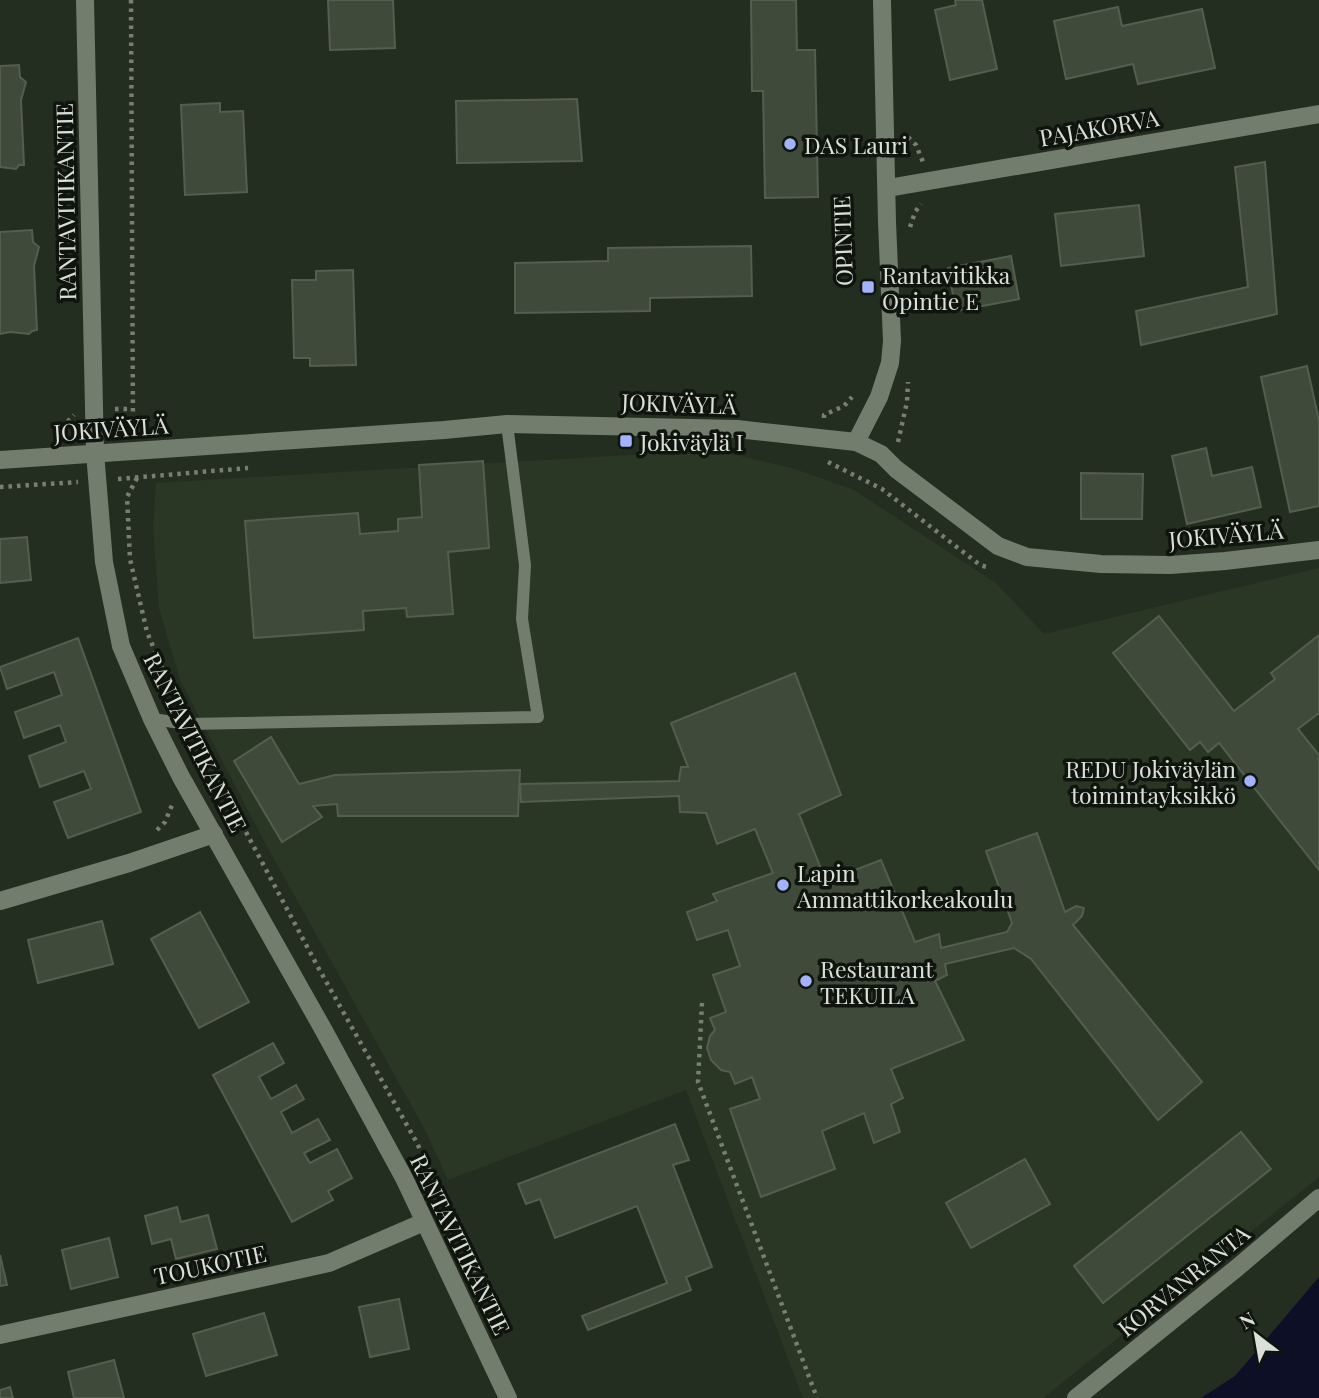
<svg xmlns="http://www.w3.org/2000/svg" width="1319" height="1398" viewBox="0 0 1319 1398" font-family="'Playfair Display',serif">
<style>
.built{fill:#2a3724}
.water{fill:#0c0f25}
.building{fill:#404a3b;stroke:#545e4f;stroke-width:2}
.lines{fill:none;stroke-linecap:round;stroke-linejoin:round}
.path{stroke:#777f73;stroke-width:4.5;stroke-dasharray:3.5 5;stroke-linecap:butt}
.lane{stroke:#727d6d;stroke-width:12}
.street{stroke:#727d6d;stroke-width:18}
.poi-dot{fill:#a3b2fd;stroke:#10140e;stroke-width:2.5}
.labels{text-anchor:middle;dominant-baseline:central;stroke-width:7;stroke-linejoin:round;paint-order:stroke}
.street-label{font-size:23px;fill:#dae0d7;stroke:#10140e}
.poi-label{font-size:23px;fill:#dae0d7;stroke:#10140e;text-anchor:start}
</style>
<rect width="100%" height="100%" fill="#242e20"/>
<!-- built -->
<path class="built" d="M714,450l78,18 62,22 142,93 48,51 275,-66v609l-276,221h-240l-117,-308 -238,90 -25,-54 -159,-285 -84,-161 -21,-72 -6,-81 3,-44z"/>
<!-- water -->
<path class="water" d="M1319,1277v121h-118l34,-22z"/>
<!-- building -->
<g class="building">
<path d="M328,0h65l2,48 -65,2z"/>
<path d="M751,0h45l1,50h18l3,147 -53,1 -2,-107h-11z"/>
<path d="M955,0h27l15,69 -47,11 -15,-70 21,-5z"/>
<path d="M1118,7l4,19 80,-17 13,59 -77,16 -5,-20 -67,15 -12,-58z"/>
<path d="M19,65l1,12 6,5 -5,18 3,65h-5l-3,4 -16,-2v-101z"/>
<path d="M577,99l5,62 -125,2 -1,-62z"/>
<path d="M220,103v9l23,-1 4,81 -62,3 -4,-90z"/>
<path d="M1265,162l12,152 -136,31 -5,-34 112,-24 -13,-120z"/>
<path d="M1139,205l5,51 -83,10 -6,-52z"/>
<path d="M32,230l1,12 6,5 -5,19 3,64 -5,1 -3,3 -19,-2 -10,2v-102z"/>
<path d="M751,246l1,50 -102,2v13l-135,2v-50l93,-2v-13z"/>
<path d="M1011,256l8,43 -63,12 -8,-43z"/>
<path d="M353,270l3,95 -46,1v-8h-16l-2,-78h24v-9z"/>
<path d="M1307,366l12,55v85l-29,6 -29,-135z"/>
<path d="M1206,448l6,28 40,-9 9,40 -74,17 -15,-68z"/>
<path d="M483,461l6,87 -41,4 5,62 -46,3 -1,-9 -43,3 1,19 -110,8 -9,-117 113,-8 2,21 38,-3v-12l24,-2 -3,-52z"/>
<path d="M1081,473l62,1 -1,45h-61z"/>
<path d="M27,537l4,43 -31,3v-44z"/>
<path d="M1159,616l75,95 41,-32 -4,-6 48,-38v78l-21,16 21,26v115l-100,-127 -11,9 -8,-10 -10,8 -77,-97z"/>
<path d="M78,638l63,174 -73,26 -14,-36 37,-13 -7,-18 -44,16 -11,-31 37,-14 -6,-17 -36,13 -9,-26 47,-17 -8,-23 -47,17 -7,-22z"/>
<path d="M795,673l46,122 -42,19 27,67 55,-21 34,82 24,-8 2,14 66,-16 5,-9 -26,-72 51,-18 28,79 11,-6 8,2 -2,8 -9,9 129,157 -44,38 -127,-161 -17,-11 -69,16 2,11 -12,6 29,59 -73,29 12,29 -12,6 9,28 -26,11 -10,-30 -42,18 13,38 -74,28 -31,-88 30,-10 -8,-22 -17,7 -5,-12 -9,-2 -10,-10 -4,-12 3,-12 5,-6 -5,-12 16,-6 -13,-37 27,-9 -12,-36 -31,10 -10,-28 30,-11 -4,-7 60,-21 -18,-44 -38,15 -11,-31 -26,-1 -1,-16 -158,6 -1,-18 159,-3 2,-14h7l-17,-44z"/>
<path d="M271,737l28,47 36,-9 185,-5 -2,46h-180l-1,-12 -24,2 9,11 -40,25 -48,-81z"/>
<path d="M200,912l49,90 -50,26 -48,-89z"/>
<path d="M102,921l11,43 -75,19 -10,-43z"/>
<path d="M273,1043l11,20 -25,14 12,22 25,-14 8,14 -23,13 11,21 26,-14 12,21 -26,13 6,10 27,-14 15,29 -24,13 5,9 -41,22 -79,-147z"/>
<path d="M675,1124l14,36 -16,5 39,102 -26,10 5,13 -103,40 -6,-14 85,-33 -30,-77 -82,32 -15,-39 -14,5 -8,-20z"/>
<path d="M1241,1132l30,37 -168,134 -29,-37z"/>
<path d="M1025,1159l25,45 -79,44 -25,-45z"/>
<path d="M177,1207l4,15 27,-7 9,34 -41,10 -5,-20 -19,5 -7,-28z"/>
<path d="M109,1238l9,39 -47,12 -9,-39z"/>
<path d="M0,1255l7,30 -7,1z"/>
<path d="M399,1299l10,50 -39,8 -11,-50z"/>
<path d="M264,1313l13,42 -71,21 -13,-42z"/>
<path d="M114,1360l10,38h-50l-6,-26z"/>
<path d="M10,1387l3,11h-13v-8z"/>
</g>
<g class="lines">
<!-- path -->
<g class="path">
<path d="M131,0l2,430"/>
<path d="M908,137l8,8 7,17"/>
<path d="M910,227l5,-15 6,-8"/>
<path d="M115,409h17"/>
<path d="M824,418v-3l20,-9 8,-9"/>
<path d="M56,434l18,-19"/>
<path d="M898,442l9,-40 1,-20"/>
<path d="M828,462l54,27 98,76 10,3"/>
<path d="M137,478l-10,19 3,62 17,73 30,72"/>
<path d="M118,479l130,-11"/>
<path d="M0,487l78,-5"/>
<path d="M198,742l121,227 98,174 71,156"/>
<path d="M157,830l8,-8 7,-17"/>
<path d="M702,1003l-4,79 119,316"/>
</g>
<!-- lane -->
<path class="lane" d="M152,719l36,5 350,-7 -16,-98 3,-54 -18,-141"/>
<!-- street -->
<g class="street">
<path d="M85,0l10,453 9,109 17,84 31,73 29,58 142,252 81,149 104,220"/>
<path d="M888,188l431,-74"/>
<path d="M856,442l23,-45 11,-34 2,-22 -5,-119 -5,-222"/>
<path d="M0,460l444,-30 63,-6 230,5 119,13 25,12 15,15 102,77 29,11 74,7 69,1 55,-4 94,-11"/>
<path d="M0,901l129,-38 85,-29"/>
<path d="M0,1335l329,-72 95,-41"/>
<path d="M1076,1398l162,-131 81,-69"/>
</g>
</g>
<!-- markers -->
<g class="poi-dot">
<circle cx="790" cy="144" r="7"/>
<rect x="861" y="280" width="14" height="14" rx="3.5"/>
<rect x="619" y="434" width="14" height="14" rx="3.5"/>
<circle cx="1250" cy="781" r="7"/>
<circle cx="783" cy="885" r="7"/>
<circle cx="806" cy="981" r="7"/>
</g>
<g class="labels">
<!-- street labels -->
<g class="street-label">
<text transform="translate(1099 127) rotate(-10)">PAJAKORVA</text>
<text transform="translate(65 202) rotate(-91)">RANTAVITIKANTIE</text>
<text transform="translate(842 241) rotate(-92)">OPINTIE</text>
<text transform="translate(679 403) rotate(2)">JOKIVÄYLÄ</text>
<text transform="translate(111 428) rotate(-4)">JOKIVÄYLÄ</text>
<text transform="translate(1226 534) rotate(-5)">JOKIVÄYLÄ</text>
<text transform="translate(196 742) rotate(63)">RANTAVITIKANTIE</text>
<text transform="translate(461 1244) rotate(64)">RANTAVITIKANTIE</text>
<text transform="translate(210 1264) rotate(-12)">TOUKOTIE</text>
<text transform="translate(1183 1280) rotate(-39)">KORVANRANTA</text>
</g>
<!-- poi labels -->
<g class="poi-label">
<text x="804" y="144">DAS Lauri</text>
<text x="882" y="274">Rantavitikka<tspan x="882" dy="26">Opintie E</tspan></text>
<text x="640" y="441">Jokiväylä I</text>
<text x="1236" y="768" text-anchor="end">REDU Jokiväylän<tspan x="1236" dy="26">toimintayksikkö</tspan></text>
<text x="797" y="872">Lapin<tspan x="797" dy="26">Ammattikorkeakoulu</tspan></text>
<text x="820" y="968">Restaurant<tspan x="820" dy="26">TEKUILA</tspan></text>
</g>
</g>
<!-- north arrow -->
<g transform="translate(1256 1335) rotate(329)" stroke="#10140e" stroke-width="5" paint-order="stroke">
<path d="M0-5L12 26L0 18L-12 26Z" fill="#dae0d7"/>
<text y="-10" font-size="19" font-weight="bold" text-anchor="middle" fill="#dae0d7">N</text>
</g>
</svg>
